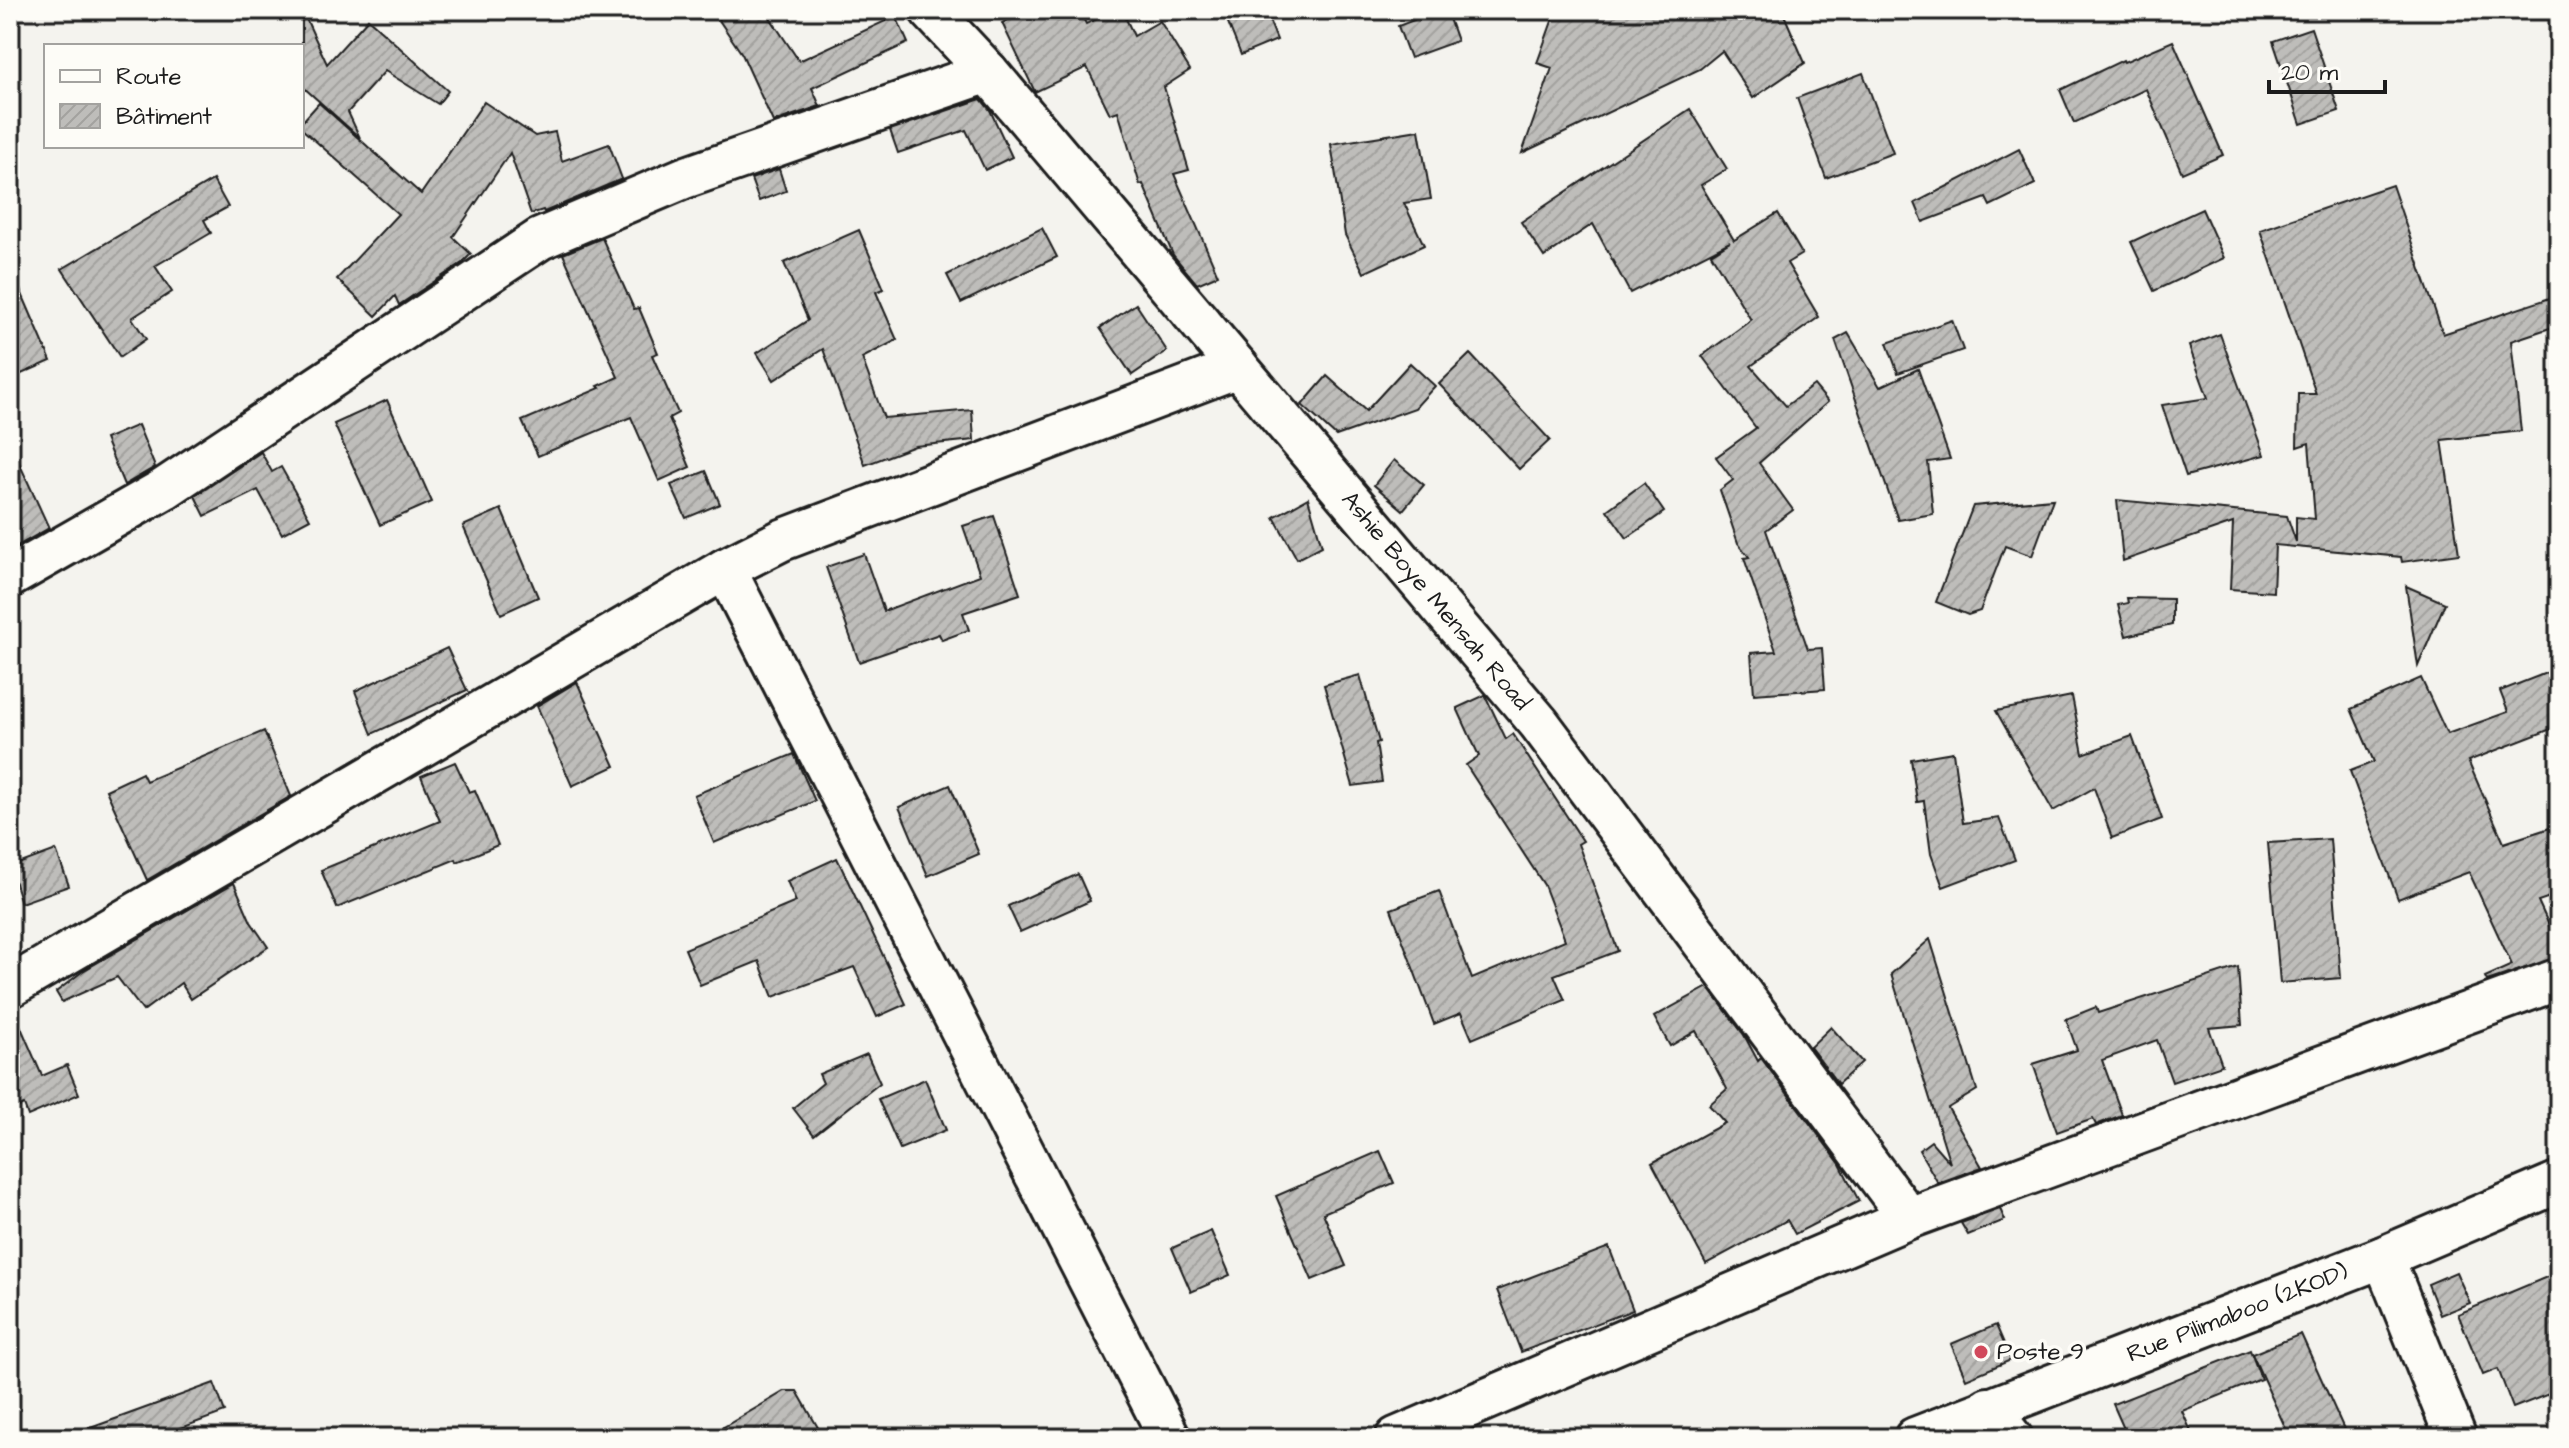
<svg xmlns="http://www.w3.org/2000/svg" width="2569" height="1448" viewBox="0 0 2569 1448" font-family="'Architects Daughter',sans-serif">
<style>
.building{fill:url(#building-hatch);stroke:#1c1c1c;stroke-width:2}
.lines{fill:none;stroke-linecap:round;stroke-linejoin:round}
.minor-casing{stroke:#1c1c1c;stroke-width:46}
.minor{stroke:#fdfcf7;stroke-width:40}
.poi-dot{fill:#d1495b;stroke:#fdfcf7;stroke-width:3}
.labels{text-anchor:middle;dominant-baseline:central;stroke-width:7;stroke-linejoin:round;paint-order:stroke}
.street-label{font-size:24px;fill:#1c1c1c;stroke:#fdfcf7}
.poi-label{font-size:24px;fill:#1c1c1c;stroke:#fdfcf7;text-anchor:start}
</style>
<defs>
<pattern id="building-hatch" width="6" height="6" patternUnits="userSpaceOnUse" patternTransform="scale(2)"><rect width="6" height="6" fill="#bebdba"/><path d="M-1 1l2-2M0 6l6-6M5 7l2-2" fill="none" stroke="#a3a29f"/></pattern>
</defs>
<rect width="100%" height="100%" fill="#f4f3ee"/>
<filter id="ink" filterUnits="userSpaceOnUse"><feTurbulence type="fractalNoise" baseFrequency=".0125" numOctaves="2"/><feDisplacementMap in="SourceGraphic" scale="16" xChannelSelector="R" yChannelSelector="G"/><feConvolveMatrix kernelMatrix="1 2 1 2 8 2 1 2 1" color-interpolation-filters="sRGB"/></filter>
<g filter="url(#ink)">
<!-- building -->
<g class="building">
<path d="M302,10l25,54 41,-45 80,72 -10,13 -53,-33 -37,41 12,26 -58,-52z"/>
<path d="M712,10h53l34,51 97,-45 12,27 -96,45 8,18 -47,16 -31,-68z"/>
<path d="M1028,10h51l7,14 30,-14h6l12,26 26,-15 30,49 -26,17 25,83 -15,4 44,101 -21,9 -24,-29 -30,-71 -3,1 -22,-74 -8,3 -23,-47 -52,25 -33,-69z"/>
<path d="M1223,10h42l12,30 -36,15z"/>
<path d="M1410,10h36l11,31 -47,17 -12,-32 16,-6z"/>
<path d="M1556,10h226l23,53 -52,35 -31,-47 -22,18 -178,84 30,-85 -15,-5z"/>
<path d="M2311,28l28,83 -38,13 -28,-83z"/>
<path d="M2173,41l50,114 -41,18 -36,-84 -72,34 -14,-33 63,-30 1,2z"/>
<path d="M1863,73l30,80 -67,25 -29,-80z"/>
<path d="M981,99l9,11 22,47 -27,13 -19,-40 -68,23 -8,-23z"/>
<path d="M484,102l51,34 20,-4 7,29 47,-17 13,35 -78,33 -1,-2 -12,4 -21,-61 -57,84 18,17 -9,9 -63,42 -4,-9 -19,20 -39,-37 61,-65 -96,-85v-7l17,-19 102,91z"/>
<path d="M1690,109l37,60 -26,16 33,55 44,-27 24,41 -15,9 32,54 -68,49 35,40 28,-21 14,17 -69,61 34,47 -27,20 42,119 14,-1 3,41 -71,5 -3,-41 25,-2 -32,-93 5,-1 -11,-14 -18,-53 13,-10 -17,-23 40,-29 -54,-72 49,-36 -40,-66 19,-12 -100,51 -37,-69 -49,33 -23,-35z"/>
<path d="M1419,130l12,69 -27,4 20,42 -60,28 -19,-38 -14,-91z"/>
<path d="M2019,149l16,35 -45,22 -4,-8 -63,24 -8,-19z"/>
<path d="M779,169l7,22 -27,10 -8,-22z"/>
<path d="M213,180l15,27 -24,13 7,13 -56,33 17,26 -40,26 14,21 -26,18 -58,-88z"/>
<path d="M2392,185l51,149 116,-39v30l-48,16 10,90 -79,9 17,114 -57,8 -1,-5 -126,-12 -2,47 -43,-3 3,-66 -110,38 -6,-61 170,16 9,26v-25l19,2 -6,-76 -12,4 1,-53h18l-56,-164z"/>
<path d="M2202,209l22,49 -70,33 -23,-49z"/>
<path d="M1042,228l15,29 -96,46 -14,-28z"/>
<path d="M859,230l25,59 -8,3 21,48 -35,18 22,60 88,-8 2,30 -59,6 -50,19 -42,-116 -49,31 -17,-27 51,-33 -24,-57z"/>
<path d="M602,238l32,71 5,-1 19,45 -6,2 26,58 -9,5 21,49 -31,14 -28,-64 -93,39 -16,-35 78,-33 -2,-2 20,-9 -55,-123z"/>
<path d="M10,266l41,95 -41,18z"/>
<path d="M1136,304l31,47 -35,24 -32,-47z"/>
<path d="M1952,320l11,30 -65,23 -11,-30z"/>
<path d="M1848,333l32,54 38,-18 32,90 -22,3 5,52 -35,6 -63,-180z"/>
<path d="M2220,334l44,121 -78,21 -24,-71 46,-7 -19,-52z"/>
<path d="M1470,354l80,86 -31,29 -80,-85z"/>
<path d="M1410,363l25,23 -20,22 -79,28 -34,-31 25,-29 39,35z"/>
<path d="M387,400l45,102 -52,23 -46,-101z"/>
<path d="M138,425l17,42 -31,18 -19,-46z"/>
<path d="M10,443l39,85 -39,22z"/>
<path d="M261,452l11,20 9,-5 29,52 -28,15 -24,-44 -53,26 -10,-20z"/>
<path d="M1394,460l30,25 -21,25 -29,-25z"/>
<path d="M706,471l14,33 -34,14 -15,-33z"/>
<path d="M1644,483l20,29 -37,26 -20,-28z"/>
<path d="M1308,498l14,48 -25,13 -23,-42z"/>
<path d="M2053,499l-21,57 -27,-10 -25,65 -12,4 -32,-13 37,-96z"/>
<path d="M501,509l37,88 -37,17 -38,-88z"/>
<path d="M994,516l26,78 -57,19 6,17 -27,10 -3,-6 -80,28 -33,-95 38,-13 20,57 96,-36 -17,-49z"/>
<path d="M2406,586l39,17 -27,63z"/>
<path d="M2127,598l45,1v26l-46,11 -8,-31 10,-2z"/>
<path d="M447,648l20,42 -95,44 -17,-43z"/>
<path d="M2559,668v58l-91,35 36,82 55,-18v69l-21,7 21,46v10l-72,24 -2,-4 27,-12 -43,-93 -71,27 -48,-128 24,-9 -23,-53 70,-31 26,56 61,-22 -8,-21z"/>
<path d="M1360,675l19,67 -3,1 6,39 -29,4 -29,-101z"/>
<path d="M577,682l38,84 -43,20 -35,-80z"/>
<path d="M1485,695l21,44 7,-5 70,107 -5,3 40,107 -64,24 11,25 -93,39 -11,-26 -27,11 -43,-115 48,-18 33,88 93,-39 -21,-55 -78,-120 13,-9 -22,-48z"/>
<path d="M2072,696l11,58 49,-18 30,83 -50,19 -18,-50 -41,23 -57,-100z"/>
<path d="M264,731l27,65 -144,84 -41,-90 36,-17 4,8z"/>
<path d="M1953,752l10,71 36,-5 16,42 -72,27 -12,-33 -7,-53 -7,1 -6,-43z"/>
<path d="M794,754l21,47 -101,42 -20,-48z"/>
<path d="M455,762l14,30 6,-2 23,55 -41,17 -1,-3 -119,49 -16,-38 119,-49 -19,-45z"/>
<path d="M950,785l29,69 -51,22 -29,-69z"/>
<path d="M2330,839l11,139 -61,5 -12,-140z"/>
<path d="M56,850l13,36 -48,17 -11,-36z"/>
<path d="M837,858l69,146 -29,13 -23,-50 -81,30 -14,-36 -59,24 -15,-36 111,-47 -9,-21z"/>
<path d="M1078,874l12,27 -70,31 -12,-26z"/>
<path d="M234,883l17,39 17,25 -77,52 -10,-16 -38,28 -26,-34 -55,25 -6,-10 27,-21z"/>
<path d="M1930,939l47,151 -29,18 34,59 -44,16 -19,-33 12,-9 19,22 -59,-189z"/>
<path d="M2238,967l4,58 -33,3 13,37 -50,17 -15,-42 -55,20 20,55 -26,10 -3,-6 -36,13 -24,-68 44,-14 -11,-31 30,-12 2,6z"/>
<path d="M1708,987l36,48 14,26 3,-3 79,106 19,37 -64,33 -8,-14 -81,44 -54,-101 73,-40 -16,-18 18,-16 -31,-58 -26,15 -16,-29z"/>
<path d="M13,1009l29,67 25,-11 12,29 -51,22 -4,-11 -14,5v-100z"/>
<path d="M1831,1027l31,35 -24,22 -28,-37z"/>
<path d="M867,1054l13,29 -66,52 -21,-27 30,-25 -4,-9z"/>
<path d="M925,1079l21,51 -46,19 -22,-50z"/>
<path d="M1380,1151l14,32 -71,30 23,53 -34,14 -36,-84z"/>
<path d="M2000,1209l5,11 -37,15 -7,-12z"/>
<path d="M1211,1231l19,44 -39,17 -19,-44z"/>
<path d="M1609,1247l24,63 -112,42 -24,-62z"/>
<path d="M2456,1272l14,31 -30,12 -12,-31z"/>
<path d="M2559,1272v118l-46,18 -15,-39 -15,6 -25,-61z"/>
<path d="M1996,1325l15,35 -45,19 -15,-35z"/>
<path d="M2301,1334l47,104h-58l-38,-84z"/>
<path d="M2250,1350l11,29 -79,32 12,27h-66l-15,-34z"/>
<path d="M214,1383l11,29 -71,26h-79l-1,-4z"/>
<path d="M785,1391h12l27,47h-119z"/>
</g>
<g class="lines">
<!-- minor casing -->
<g class="minor-casing">
<g id="minor">
<path id="s1" d="M930,10l58,62 551,651 370,495"/>
<path d="M10,577l154,-88 376,-250 144,-61 304,-106"/>
<path d="M10,987l715,-418"/>
<path d="M2383,1257l73,181"/>
<path d="M1988,1408l24,30"/>
<path d="M1170,1438l-445,-869 57,-29 456,-173"/>
<path d="M1396,1438l513,-220 650,-239"/>
<path id="s2" d="M1915,1438l468,-181 176,-75"/>
</g>
</g>
<!-- minor -->
<use href="#minor" class="minor"/>
</g>
</g>
<!-- markers -->
<circle class="poi-dot" cx="1981" cy="1352" r="8"/>
<g class="labels">
<!-- street labels -->
<g class="street-label">
<text stroke="none"><textPath href="#s1" startOffset="778">Ashie Boye Mensah Road</textPath></text>
<text stroke="none"><textPath href="#s2" startOffset="346">Rue Pilimaboo (2KOD)</textPath></text>
</g>
<!-- poi labels -->
<g class="poi-label">
<text x="1997" y="1352">Poste 9</text>
</g>
</g>
<!-- margin -->
<rect width="2569" height="1448" fill="none" stroke="#fdfcf7" stroke-width="40"/>
<rect x="20" y="20" width="2529" height="1408" fill="none" stroke="#1c1c1c" stroke-width="3" filter="url(#ink)"/>
<!-- legend -->
<rect x="44" y="44" width="260" height="104" fill="#fdfcf7" stroke="#a3a29f" stroke-width="2"/>
<rect x="60" y="70" width="40" height="12" fill="#fdfcf7" stroke="#a3a29f" stroke-width="2"/>
<text x="116" y="84" font-size="24" fill="#1c1c1c">Route</text>
<rect x="60" y="104" width="40" height="24" fill="url(#building-hatch)" stroke="#a3a29f" stroke-width="2"/>
<text x="116" y="124" font-size="24" fill="#1c1c1c">Bâtiment</text>
<!-- scale -->
<path d="M2269 80v12h116v-12" fill="none" stroke="#1c1c1c" stroke-width="4"/>
<text x="2281" y="80" font-size="24" fill="#1c1c1c" stroke="#fdfcf7" stroke-width="6" paint-order="stroke">20 m</text>
</svg>
